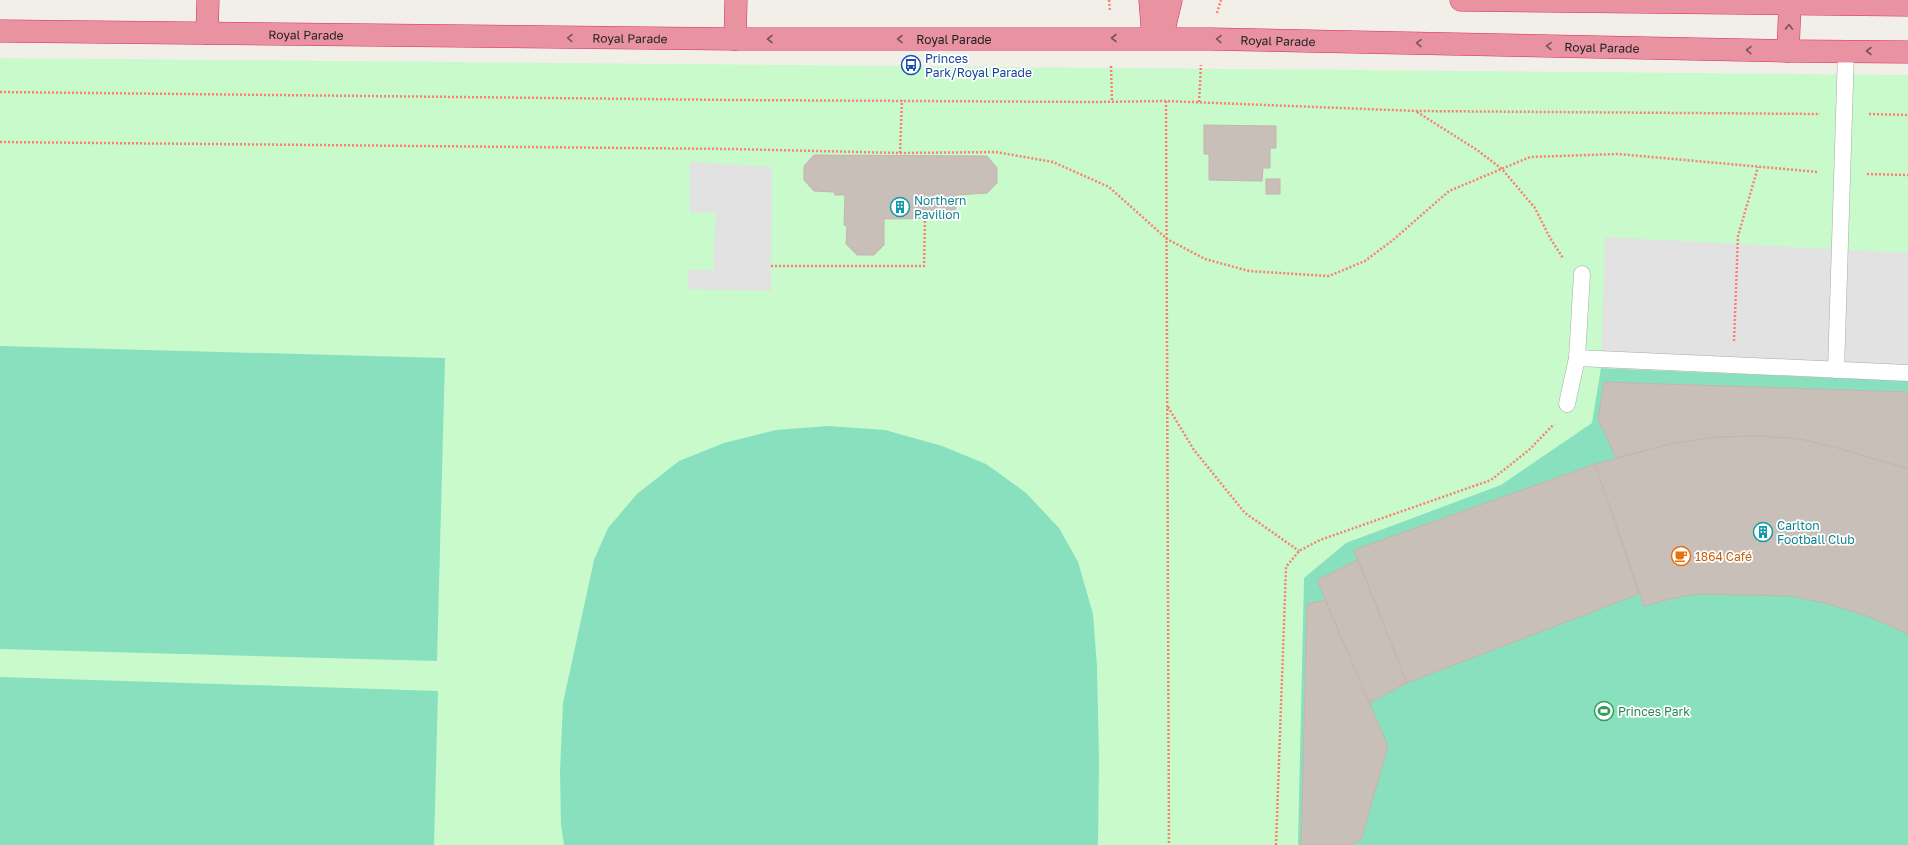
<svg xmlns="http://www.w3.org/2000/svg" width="1908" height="845" viewBox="0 0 1908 845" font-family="'Golos Text',sans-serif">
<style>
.park{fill:#c8facc}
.pitch{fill:#88e0be}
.parking{fill:#e2e2e2}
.building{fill:#c7bfb8;stroke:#c4b6ab}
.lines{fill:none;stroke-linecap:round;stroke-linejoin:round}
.lane-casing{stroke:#a9a9a9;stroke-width:17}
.highway-casing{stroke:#dc2a67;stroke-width:23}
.path{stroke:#fa8072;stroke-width:2.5;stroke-dasharray:2 2;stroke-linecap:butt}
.lane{stroke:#fff;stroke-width:16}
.highway{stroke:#e892a2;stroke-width:22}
.oneway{stroke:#7b545c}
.labels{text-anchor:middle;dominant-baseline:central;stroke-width:3.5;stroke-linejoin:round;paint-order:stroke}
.street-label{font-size:12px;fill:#222;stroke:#fff}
.transit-label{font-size:12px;fill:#164399;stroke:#fff;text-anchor:start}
.culture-label{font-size:12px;fill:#0d838f;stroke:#fff;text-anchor:start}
.food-label{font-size:12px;fill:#c56008;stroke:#fff;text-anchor:start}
.leisure-label{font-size:12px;fill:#27864d;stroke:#fff;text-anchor:start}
</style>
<rect width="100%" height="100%" fill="#f2efe9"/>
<!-- park -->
<path class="park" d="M0,58l1908,17v770h-1908z"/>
<!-- pitch -->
<g class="pitch">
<path d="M0,346l445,12 -8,303 -437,-12z"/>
<path d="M1601,368l307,13v464h-610l6,-267 42,-35 155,-58 91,-62z"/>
<path d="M828,426l57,4 57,16 44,18 39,28 34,36 19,34 15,52 4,53 2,93 -1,85h-534l-3,-21 -1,-53 3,-68 31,-143 14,-32 29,-34 42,-33 45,-18 52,-13z"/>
<path d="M0,677l438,14 -4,154h-434z"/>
</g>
<!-- parking -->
<g class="parking">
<path d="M690,162l82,5 -1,124 -83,-2 -1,-19h26l3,-58 -26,1z"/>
<path d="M1605,237l303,16v128l-307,-13z"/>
</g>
<!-- building -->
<g class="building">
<path d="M1204,125l72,1v22h-6v20h-7l-1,13 -53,-1v-26h-5z"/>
<path d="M814,155l173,1 10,12v15l-10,10 -31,2 -1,23 -71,1v26l-10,10h-17l-11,-11 1,-18 -3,-1 1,-30h-10l-1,-3 -20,-1 -10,-11v-14z"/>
<rect x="1266" y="179" width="14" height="15"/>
<path d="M1604,382l304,10v77l-74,-22 -34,-8 -40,-3 -41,1 -45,6 -58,15 -18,-39z"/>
<path d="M1760,436l40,3 34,8 74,22v165l-38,-17 -41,-13 -37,-8 -96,-2 -26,5 -26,7 -49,-142 79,-21 45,-6z"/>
<path d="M1595,464l44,130 -232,89 -53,-133z"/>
<path d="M1358,560l49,123 -38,20 -52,-123z"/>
<path d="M1325,600l63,146 -27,94 -12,5h-48l6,-241z"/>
</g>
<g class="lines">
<!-- lane casing -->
<g class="lane-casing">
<g id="lane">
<path d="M1577,358l331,15"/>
<path d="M1836,370l10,-319"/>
<path d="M1567,404l10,-46 5,-84"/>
</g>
</g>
<!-- highway casing -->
<g class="highway-casing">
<g id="highway">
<path d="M1150,0l3,38"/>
<path d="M1461,0l447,5"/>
<path id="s1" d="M0,31l735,8h475l578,12 120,1"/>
<path d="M207,33l1,-33"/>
<path d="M1162,38l9,-38"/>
<path d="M735,39l1,-39"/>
<path d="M1788,51l2,-48"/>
</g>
</g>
<!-- path -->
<g class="path">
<path d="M1109,0l1,11"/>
<path d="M1217,13l4,-13"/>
<path d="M1111,66l1,35"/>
<path d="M0,92l733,8 360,2 73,-1 250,10 404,3"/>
<path d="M1166,101l3,744"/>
<path d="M1199,102l2,-37"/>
<path d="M1417,112l60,38 25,19 33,39 15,30 13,20"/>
<path d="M1869,114l39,1"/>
<path d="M0,142l733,7 167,4 96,-1 57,10 56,25 58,52 38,20 44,12 80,5 36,-15 28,-21 56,-49 81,-34 88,-3 200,18"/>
<path d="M900,153l2,-53"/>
<path d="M1867,174l41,1"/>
<path d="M771,266h153l1,-48"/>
<path d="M1734,341l4,-105 20,-69"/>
<path d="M1168,407l26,43 51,63 54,38"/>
<path d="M1276,845l10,-278 13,-16 21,-11 171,-60 38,-30 25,-26"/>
</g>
<!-- lane -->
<use href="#lane" class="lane"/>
<!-- highway -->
<use href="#highway" class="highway"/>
</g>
<!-- one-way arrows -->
<defs><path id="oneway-chevron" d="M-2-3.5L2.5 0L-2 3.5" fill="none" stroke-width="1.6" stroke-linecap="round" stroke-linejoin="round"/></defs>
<g class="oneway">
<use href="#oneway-chevron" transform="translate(1789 27) rotate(-88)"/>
<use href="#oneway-chevron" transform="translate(570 38) rotate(-179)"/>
<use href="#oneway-chevron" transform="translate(1114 38) rotate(-180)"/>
<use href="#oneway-chevron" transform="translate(770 39) rotate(180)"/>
<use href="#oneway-chevron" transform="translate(900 39) rotate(180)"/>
<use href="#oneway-chevron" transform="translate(1219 39) rotate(-179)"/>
<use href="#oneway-chevron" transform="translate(1419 43) rotate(-179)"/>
<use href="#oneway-chevron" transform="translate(1549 46) rotate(-179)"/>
<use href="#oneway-chevron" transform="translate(1749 50) rotate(-179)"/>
<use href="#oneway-chevron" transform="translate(1869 51) rotate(-180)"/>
</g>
<!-- icons -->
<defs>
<g id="bus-ring" transform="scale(1)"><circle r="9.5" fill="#fff" stroke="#1a4fb4" stroke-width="1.5"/><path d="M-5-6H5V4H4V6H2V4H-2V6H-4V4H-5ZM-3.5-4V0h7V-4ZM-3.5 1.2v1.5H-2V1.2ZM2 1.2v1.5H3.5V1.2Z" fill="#1a4fb4"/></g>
<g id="building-ring" transform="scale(1)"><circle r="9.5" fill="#fff" stroke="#0f9aa8" stroke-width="1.5"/><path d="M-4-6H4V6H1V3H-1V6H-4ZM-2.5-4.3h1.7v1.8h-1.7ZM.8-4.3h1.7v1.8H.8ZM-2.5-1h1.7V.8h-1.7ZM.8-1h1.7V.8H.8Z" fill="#0f9aa8"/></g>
<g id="cafe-ring" transform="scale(1)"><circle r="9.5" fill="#fff" stroke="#e8710a" stroke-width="1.5"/><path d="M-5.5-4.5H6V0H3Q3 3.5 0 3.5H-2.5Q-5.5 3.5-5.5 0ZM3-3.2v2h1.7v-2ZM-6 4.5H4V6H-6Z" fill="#e8710a"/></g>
<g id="stadium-ring" transform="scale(1)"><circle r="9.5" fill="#fff" stroke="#2e9e5b" stroke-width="1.5"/><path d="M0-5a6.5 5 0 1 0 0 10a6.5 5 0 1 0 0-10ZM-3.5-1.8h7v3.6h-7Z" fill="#2e9e5b"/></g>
</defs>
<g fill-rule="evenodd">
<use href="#bus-ring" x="911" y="65"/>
<use href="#building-ring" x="900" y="207"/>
<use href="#building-ring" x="1763" y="532"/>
<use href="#cafe-ring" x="1681" y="556"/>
<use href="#stadium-ring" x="1604" y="711"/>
</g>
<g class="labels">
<!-- street labels -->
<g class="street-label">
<text stroke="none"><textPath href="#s1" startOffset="306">Royal Parade</textPath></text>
<text stroke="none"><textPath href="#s1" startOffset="630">Royal Parade</textPath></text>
<text stroke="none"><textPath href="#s1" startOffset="954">Royal Parade</textPath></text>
<text stroke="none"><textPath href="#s1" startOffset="1278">Royal Parade</textPath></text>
<text stroke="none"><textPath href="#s1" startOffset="1602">Royal Parade</textPath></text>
</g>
<!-- transit labels -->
<g class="transit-label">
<text x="925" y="58">Princes<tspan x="925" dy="14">Park/Royal Parade</tspan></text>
</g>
<!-- culture labels -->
<g class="culture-label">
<text x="914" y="200">Northern<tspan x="914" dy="14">Pavilion</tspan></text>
<text x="1777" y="525">Carlton<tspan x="1777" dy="14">Football Club</tspan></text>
</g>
<!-- food labels -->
<g class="food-label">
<text x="1695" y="556">1864 Café</text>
</g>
<!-- leisure labels -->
<g class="leisure-label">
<text x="1618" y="711">Princes Park</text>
</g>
</g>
</svg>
